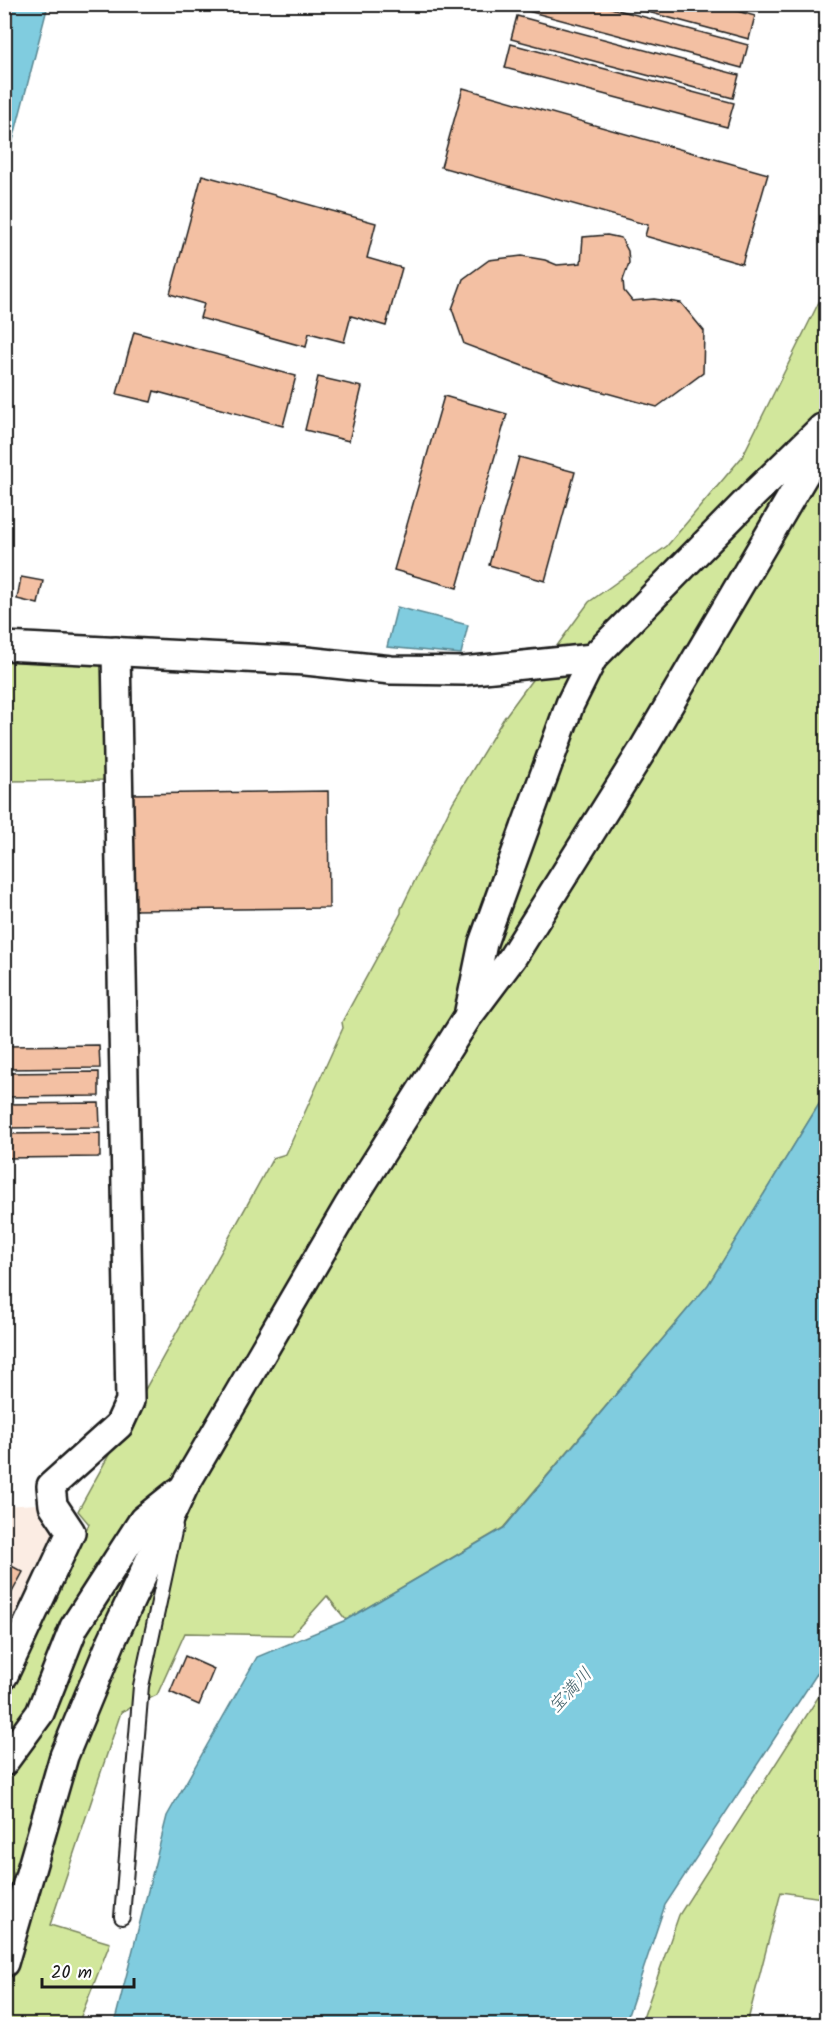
<svg xmlns="http://www.w3.org/2000/svg" width="831" height="2029" viewBox="0 0 831 2029" font-family="Kalam,'Klee One',sans-serif">
<style>
.built{fill:#fbece3}
.green{fill:#d2e79c;stroke:#77825c;stroke-width:1.5}
.water{fill:#80ccdf;stroke:#588691;stroke-width:1.5}
.building{fill:#f3c0a3;stroke:#1c1c1c;stroke-width:1.5}
.lines{fill:none;stroke-linecap:round;stroke-linejoin:round}
.service-casing{stroke:#1c1c1c;stroke-width:18}
.minor-casing{stroke:#1c1c1c;stroke-width:32}
.service{stroke:#fff;stroke-width:14}
.minor{stroke:#fff;stroke-width:27}
.labels{text-anchor:middle;dominant-baseline:central;stroke-width:5;stroke-linejoin:round;paint-order:stroke}
.water-label{font-size:18px;font-style:italic;fill:#44626a;stroke:#fff}
</style>
<rect width="100%" height="100%" fill="#fff"/>
<filter id="ink" filterUnits="userSpaceOnUse"><feTurbulence type="fractalNoise" baseFrequency=".0167" numOctaves="2"/><feDisplacementMap in="SourceGraphic" scale="12" xChannelSelector="R" yChannelSelector="G"/><feConvolveMatrix kernelMatrix="1 2 1 2 8 2 1 2 1" color-interpolation-filters="sRGB"/></filter>
<g filter="url(#ink)">
<!-- built -->
<path class="built" d="M36,1504l24,29 -55,121v-148z"/>
<!-- green -->
<g class="green">
<path d="M826,288v807l-5,6 -113,184 -205,243 -157,92 -19,-24 -35,39 -107,-2 -28,62 -36,17 -71,213 60,18 -32,81h-73l-1,-333 85,-167 -11,-13 195,-353 13,-4 57,-126 -1,-6 59,-109v-4l52,-107 51,-84 85,-116 78,-56 75,-89z"/>
<path d="M5,658l107,5 1,117 -108,1z"/>
<path d="M826,1685v201l-4,12 -41,-6 -34,132h-106l38,-109z"/>
</g>
<!-- water -->
<g class="water">
<path d="M5,4l43,1 -43,166 -1,-166z"/>
<path d="M397,607l71,18 -7,29 -74,-7z"/>
<path d="M826,1096v564l-161,245 -40,119h-511l53,-208 90,-159 89,-37 158,-92 204,-243 113,-184z"/>
</g>
<!-- building -->
<g class="building">
<path d="M521,4h75l152,41 -6,23 -222,-59z"/>
<path d="M618,4h94l43,12 -6,23z"/>
<path d="M517,16l222,59 -6,23 -222,-59z"/>
<path d="M511,44l223,59 -7,24 -222,-59z"/>
<path d="M463,88l305,86 -26,90 -97,-28 3,-11 -207,-58z"/>
<path d="M202,175l174,48 -9,35 35,10 -16,58 -35,-10 -7,26 -35,-9 -3,14 -106,-29 4,-14 -34,-10z"/>
<path d="M607,235l14,3 7,13 1,12 -6,17 1,11 8,10 22,-2 27,4 23,28 -1,42 -46,34 -97,-27 -96,-36 -12,-35 11,-30 26,-19 33,-4 23,4 12,5 24,-2 2,-26z"/>
<path d="M134,332l162,44 -13,50 -129,-35 -3,11 -34,-8z"/>
<path d="M318,377l44,10 -13,54 -44,-11z"/>
<path d="M444,396l63,18 -50,174 -63,-18z"/>
<path d="M519,457l56,15 -30,109 -56,-16z"/>
<path d="M21,577l22,4 -5,23 -21,-5z"/>
<path d="M328,791l1,117 -197,2 -2,-116z"/>
<path d="M99,1045l1,23 -96,1v-23z"/>
<path d="M99,1072v24l-95,1v-24z"/>
<path d="M99,1103l1,24 -96,1v-24z"/>
<path d="M100,1133v24l-96,1v-24z"/>
<path d="M4,1562l19,10 -19,35z"/>
<path d="M185,1656l29,13 -15,36 -29,-13z"/>
</g>
<g class="lines">
<!-- service casing -->
<g class="service-casing">
<path id="service" d="M122,1917l19,-231 34,-159"/>
</g>
<!-- minor casing -->
<g class="minor-casing">
<g id="minor">
<path d="M4,646l302,15 85,9 72,1 130,-13"/>
<path d="M469,1011l14,-68 87,-239 23,-46 161,-164 68,-66"/>
<path d="M4,1675l67,-143 -18,-27 -2,-19 68,-61 11,-24 -14,-750"/>
<path d="M4,1762l36,-49 34,-86 69,-107 35,-28"/>
<path d="M4,1963l60,-207 48,-116 72,-153 164,-281 119,-188 45,-60 130,-207 184,-313"/>
</g>
</g>
<!-- service -->
<use href="#service" class="service"/>
<!-- minor -->
<use href="#minor" class="minor"/>
</g>
</g>
<g class="labels">
<!-- water labels -->
<g class="water-label">
<text transform="translate(571 1691) rotate(-47)">宝満川</text>
</g>
</g>
<!-- margin -->
<rect width="831" height="2029" fill="none" stroke="#fff" stroke-width="24"/>
<rect x="12" y="12" width="807" height="2005" fill="none" stroke="#1c1c1c" stroke-width="2" filter="url(#ink)"/>
<!-- scale -->
<path d="M42 1978v9h92v-9" fill="none" stroke="#1c1c1c" stroke-width="3"/>
<text x="51" y="1978" font-size="18" fill="#1c1c1c" stroke="#ffffff" stroke-width="4.5" paint-order="stroke">20 m</text>
</svg>
